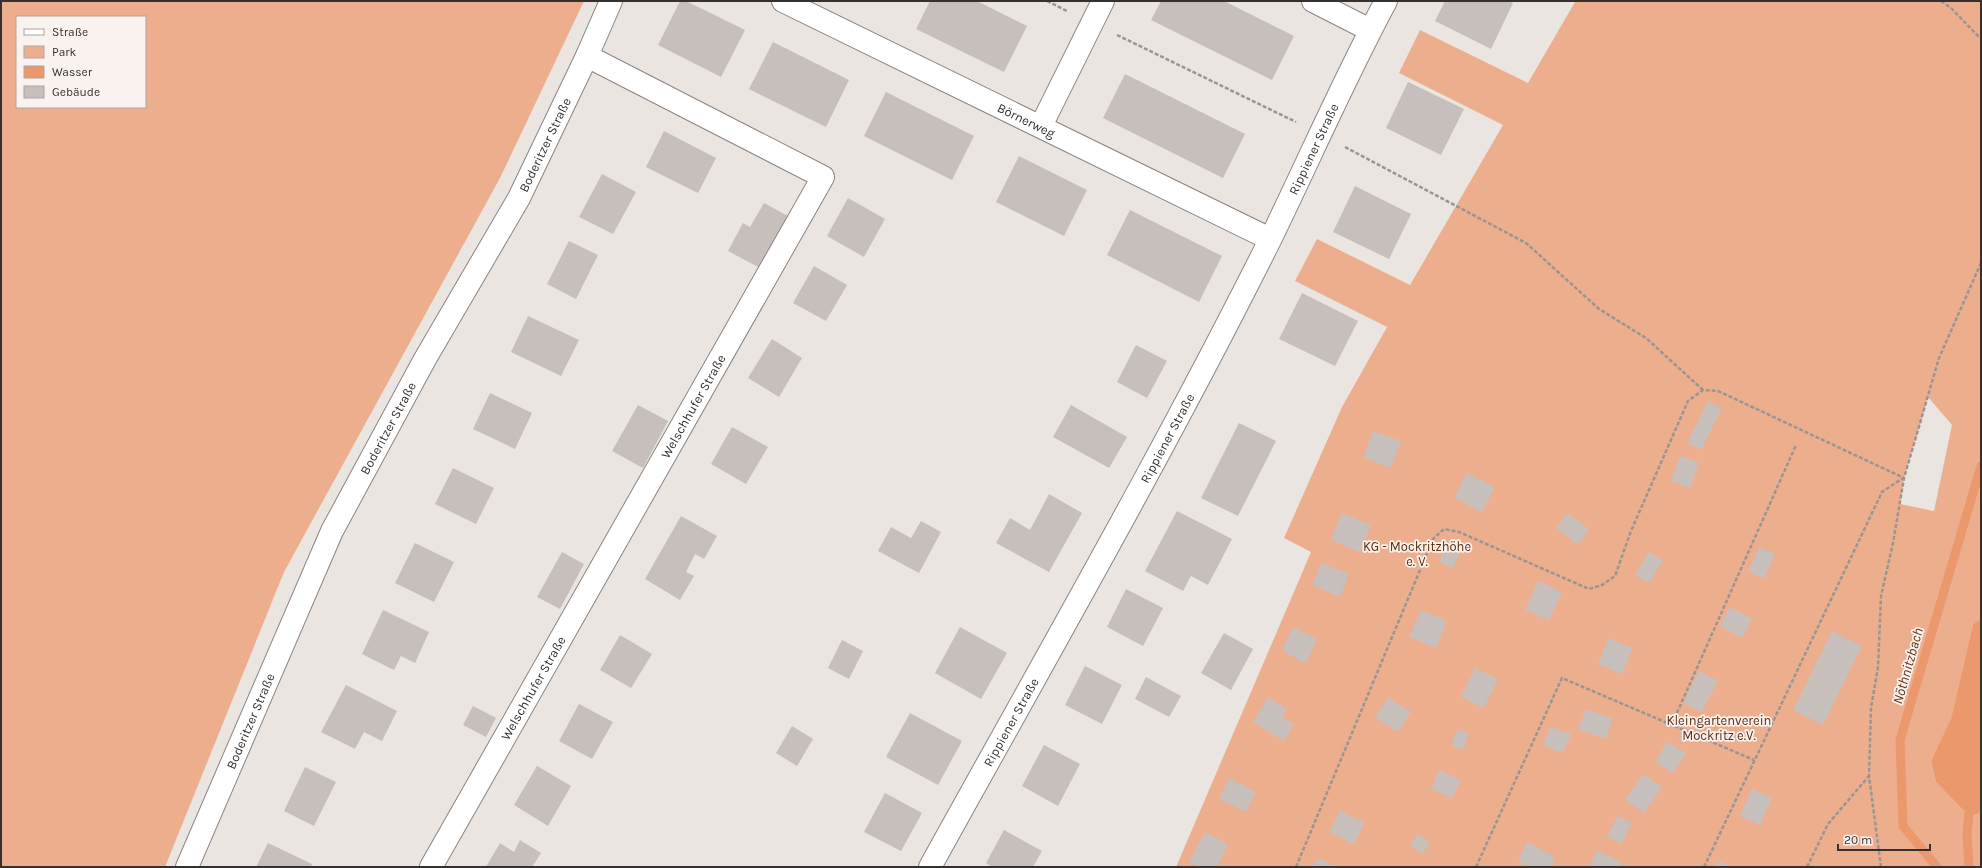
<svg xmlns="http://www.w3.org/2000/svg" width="1982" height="868" viewBox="0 0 1982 868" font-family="Karla,sans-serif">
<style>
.green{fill:#edae8e;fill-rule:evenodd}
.water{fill:#eb986c}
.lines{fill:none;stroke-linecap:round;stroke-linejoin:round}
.stream{stroke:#eb986c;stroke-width:9}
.building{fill:#c6bfbc}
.minor-casing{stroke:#8b8481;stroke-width:24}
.path{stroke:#9a9592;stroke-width:2.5;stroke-dasharray:4 2;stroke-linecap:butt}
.minor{stroke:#fff;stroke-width:22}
.labels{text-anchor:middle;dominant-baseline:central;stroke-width:3.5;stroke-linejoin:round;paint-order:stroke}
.street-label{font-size:13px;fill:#343130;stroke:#f9f2ee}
.park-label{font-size:13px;fill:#5f2b0a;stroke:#f9f2ee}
.water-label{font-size:14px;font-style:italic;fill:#632e0e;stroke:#f9f2ee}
</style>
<rect width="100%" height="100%" fill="#ebe5e1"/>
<!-- green -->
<g class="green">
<path d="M1,1h583l-84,177 -216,394 -119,295h-164zM17,17h128v90h-128z"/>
<path d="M1573,1h408v618l-8,5 -22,96 -20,41 5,21 27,28 13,5 5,-4v56h-805l135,-315 -27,-14 58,-131 45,-80 -92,-46 22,-42 93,46 93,-160 -104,-52 21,-43 108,53 47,-81zM1928,397l24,28 -18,86 -34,-7 4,-26z"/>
</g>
<!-- water -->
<path class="water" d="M1981,619v192l-5,4 -13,-5 -27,-28 -5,-21 20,-42 22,-95z"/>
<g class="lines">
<!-- stream -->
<g class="stream">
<path d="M1969,812l-2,22 2,33"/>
<path d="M1937,867l-34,-41 -3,-86 81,-274"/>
</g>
</g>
<!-- building -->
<g class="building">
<path d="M680,1h6l59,29 -24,47 -63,-32z"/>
<path d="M930,1h47l50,25 -23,46 -88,-43z"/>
<path d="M1161,1h63l70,35 -22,44 -121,-60z"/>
<path d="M1445,1h64l4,2 -22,46 -56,-28z"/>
<path d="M773,42l76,38 -23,47 -77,-38z"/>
<path d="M1125,74l120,60 -22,44 -120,-60z"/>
<path d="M1408,82l56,27 -23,46 -55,-27z"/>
<path d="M886,92l88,44 -22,44 -88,-44z"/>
<path d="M664,131l52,27 -18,35 -52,-26z"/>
<path d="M1019,156l68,34 -23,46 -68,-34z"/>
<path d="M602,174l34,18 -23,42 -34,-17z"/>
<path d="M1355,186l56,28 -22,45 -56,-27z"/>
<path d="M848,198l37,21 -21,38 -37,-21z"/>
<path d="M764,203l24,13 -28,52 -32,-17 15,-28 7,4z"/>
<path d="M1130,210l92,46 -23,46 -92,-47z"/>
<path d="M569,241l29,14 -22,44 -29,-15z"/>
<path d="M814,266l33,19 -21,36 -33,-18z"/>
<path d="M1302,293l56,28 -23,45 -56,-27z"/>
<path d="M528,316l51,24 -18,36 -50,-24z"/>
<path d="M772,339l30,19 -23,39 -31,-19z"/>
<path d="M1136,345l31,16 -20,37 -30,-16z"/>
<path d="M490,393l42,20 -17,36 -42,-20z"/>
<path d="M1708,401l14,7 -21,42 -14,-7z"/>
<path d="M638,405l30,16 -25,47 -31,-17z"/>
<path d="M1071,405l56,32 -18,31 -56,-31z"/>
<path d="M1239,423l37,18 -38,75 -37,-18z"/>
<path d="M732,427l36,20 -22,37 -35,-20z"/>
<path d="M1373,431l28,10 -10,27 -28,-11z"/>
<path d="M1680,456l19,7 -9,25 -19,-7z"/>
<path d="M453,468l41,20 -18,36 -41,-20z"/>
<path d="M1467,473l28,14 -13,25 -28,-14z"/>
<path d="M1049,494l33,19 -33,59 -53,-29 14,-25 20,12z"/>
<path d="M1177,511l55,28 -24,46 -17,-9 -8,15 -38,-20z"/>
<path d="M1342,513l29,12 -11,27 -29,-12z"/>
<path d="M1567,513l22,16 -11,16 -22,-17z"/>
<path d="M681,516l36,20 -13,23 -9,-5 -9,18 8,4 -14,24 -35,-21z"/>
<path d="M921,521l20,11 -22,41 -41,-22 13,-24 20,11z"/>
<path d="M1448,541l14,6 -9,21 -14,-6z"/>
<path d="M415,543l39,19 -20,40 -39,-19z"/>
<path d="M1759,547l16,7 -11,25 -16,-7z"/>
<path d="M562,552l22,12 -24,45 -23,-12z"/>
<path d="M1649,552l14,8 -14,23 -14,-8z"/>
<path d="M1321,563l28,11 -9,23 -28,-12z"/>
<path d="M1538,581l24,11 -13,28 -24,-10z"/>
<path d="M1126,589l37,19 -20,38 -36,-19z"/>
<path d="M1730,607l22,12 -10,19 -22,-12z"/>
<path d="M383,610l46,22 -14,31 -14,-7 -7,14 -32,-16z"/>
<path d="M1421,610l26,11 -11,27 -27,-11z"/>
<path d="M960,627l47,26 -26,46 -46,-26z"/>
<path d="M1293,627l24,12 -11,24 -24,-12z"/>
<path d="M1832,631l30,15 -39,79 -30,-15z"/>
<path d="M1224,633l29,16 -22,41 -30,-17z"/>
<path d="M620,635l32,19 -21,34 -31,-18z"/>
<path d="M1608,638l25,10 -11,26 -24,-10z"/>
<path d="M842,640l21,11 -14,28 -21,-11z"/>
<path d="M1085,666l37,19 -20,39 -37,-19z"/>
<path d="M1475,668l23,11 -14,29 -23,-11z"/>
<path d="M1699,671l19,10 -17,31 -18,-9z"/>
<path d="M1146,677l35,19 -12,21 -34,-18z"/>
<path d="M346,685l51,26 -15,30 -18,-9 -9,17 -34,-17z"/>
<path d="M1268,697l19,12 -5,8 12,7 -10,17 -31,-19z"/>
<path d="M1388,698l23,14 -13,20 -23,-15z"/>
<path d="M579,704l34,18 -21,37 -33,-18z"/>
<path d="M473,706l23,12 -10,19 -23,-12z"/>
<path d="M1586,709l27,10 -8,20 -27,-10z"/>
<path d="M910,713l52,28 -24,44 -52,-28z"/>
<path d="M792,726l21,13 -16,27 -21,-13z"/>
<path d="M1550,727l21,7 -8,19 -20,-8z"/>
<path d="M1458,729l11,5 -6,16 -12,-5z"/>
<path d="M1667,742l19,11 -13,20 -18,-11z"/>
<path d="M1044,745l36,19 -22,42 -36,-20z"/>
<path d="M537,766l34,20 -23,40 -34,-21z"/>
<path d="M305,767l31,15 -22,44 -30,-15z"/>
<path d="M1439,770l22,10 -9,18 -21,-9z"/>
<path d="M1643,774l19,13 -18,26 -19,-13z"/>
<path d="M1229,778l27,14 -10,20 -27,-13z"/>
<path d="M1752,789l20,9 -12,27 -20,-9z"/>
<path d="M885,793l37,20 -21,38 -37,-19z"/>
<path d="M1340,811l25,12 -11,21 -25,-12z"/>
<path d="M1618,816l14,7 -11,21 -14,-8z"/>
<path d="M1004,830l38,21 -9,16h-41l-6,-4z"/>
<path d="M1205,832l23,12 -11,23h-17l-11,-5z"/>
<path d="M1418,834l12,9 -8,11 -12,-9z"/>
<path d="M520,840l21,13 -9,14h-46l14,-24 14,9z"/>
<path d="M1527,842l29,15 -5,10h-21l-12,-6z"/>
<path d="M268,843l44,21 -1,3h-55z"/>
<path d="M1597,850l25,13 -2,4h-31z"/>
<path d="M1317,858l19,8 -1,1h-22z"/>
<path d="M1719,861l14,6h-17z"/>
</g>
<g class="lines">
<!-- minor casing -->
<g class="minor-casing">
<g id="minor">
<path id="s1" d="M783,1l487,238"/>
<path d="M1313,1l57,29"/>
<path d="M1041,126l62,-125"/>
<path id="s2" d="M187,867l145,-336 93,-172 94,-161 68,-142 24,-55"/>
<path id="s3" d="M431,867l392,-690 -236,-121"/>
<path id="s4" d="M930,867c115,-208 234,-415 340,-627 39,-80 74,-161 116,-239"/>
</g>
</g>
<!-- path -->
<g class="path">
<path d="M1047,1l20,10"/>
<path d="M1941,1l10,7 30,31"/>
<path d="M1117,35l179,87"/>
<path d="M1345,147l181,96 73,66 47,29 57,52"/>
<path d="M1672,724l124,-279"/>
<path d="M1296,867l137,-328 11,-10 15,3 130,57 13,-4 13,-9 16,-45 57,-130 15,-11 15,1 186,87"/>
<path d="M1476,867l86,-189 192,82"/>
<path d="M1704,867l178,-375 21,-14"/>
<path d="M1807,867l21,-43 41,-48"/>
<path d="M1881,867l-12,-91 2,-68 7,-41 3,-71 12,-53 11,-65 35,-120 42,-95"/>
</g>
<!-- minor -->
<use href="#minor" class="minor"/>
</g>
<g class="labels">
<!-- street labels -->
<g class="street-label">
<text stroke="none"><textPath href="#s1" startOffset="271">Börnerweg</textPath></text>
<text stroke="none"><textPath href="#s2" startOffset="807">Boderitzer Straße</textPath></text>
<text stroke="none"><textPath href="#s4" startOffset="814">Rippiener Straße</textPath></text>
<text stroke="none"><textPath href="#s3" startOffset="530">Welschhufer Straße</textPath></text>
<text stroke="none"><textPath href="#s2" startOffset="483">Boderitzer Straße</textPath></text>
<text stroke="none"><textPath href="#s4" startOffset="490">Rippiener Straße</textPath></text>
<text stroke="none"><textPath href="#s3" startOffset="206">Welschhufer Straße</textPath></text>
<text stroke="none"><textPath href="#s2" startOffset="159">Boderitzer Straße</textPath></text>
<text stroke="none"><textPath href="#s4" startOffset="166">Rippiener Straße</textPath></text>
</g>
<!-- park labels -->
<g class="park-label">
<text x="1417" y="546">KG - Mockritzhöhe<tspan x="1417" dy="15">e. V.</tspan></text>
<text x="1719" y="720">Kleingartenverein<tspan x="1719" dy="15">Mockritz e.V.</tspan></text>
</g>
<!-- water labels -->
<g class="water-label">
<text transform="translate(1908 666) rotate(-74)">Nöthnitzbach</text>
</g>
</g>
<!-- border -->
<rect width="1982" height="868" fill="none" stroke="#343130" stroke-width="4"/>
<!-- legend -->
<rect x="16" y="16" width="130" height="92" fill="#f9f2ee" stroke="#aaa5a2"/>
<rect x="24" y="29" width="20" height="6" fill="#ffffff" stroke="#aaa5a2"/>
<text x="52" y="36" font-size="12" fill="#343130">Straße</text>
<rect x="24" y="46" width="20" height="12" fill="#edae8e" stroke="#aaa5a2"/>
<text x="52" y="56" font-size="12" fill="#343130">Park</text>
<rect x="24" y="66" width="20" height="12" fill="#eb986c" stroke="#aaa5a2"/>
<text x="52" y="76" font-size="12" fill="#343130">Wasser</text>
<rect x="24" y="86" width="20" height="12" fill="#c6bfbc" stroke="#aaa5a2"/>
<text x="52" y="96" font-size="12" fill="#343130">Gebäude</text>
<!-- scale -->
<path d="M1838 844v6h92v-6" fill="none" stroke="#343130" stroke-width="2"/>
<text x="1844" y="844" font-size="12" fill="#343130" stroke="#f9f2ee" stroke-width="3" paint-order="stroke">20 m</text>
</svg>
